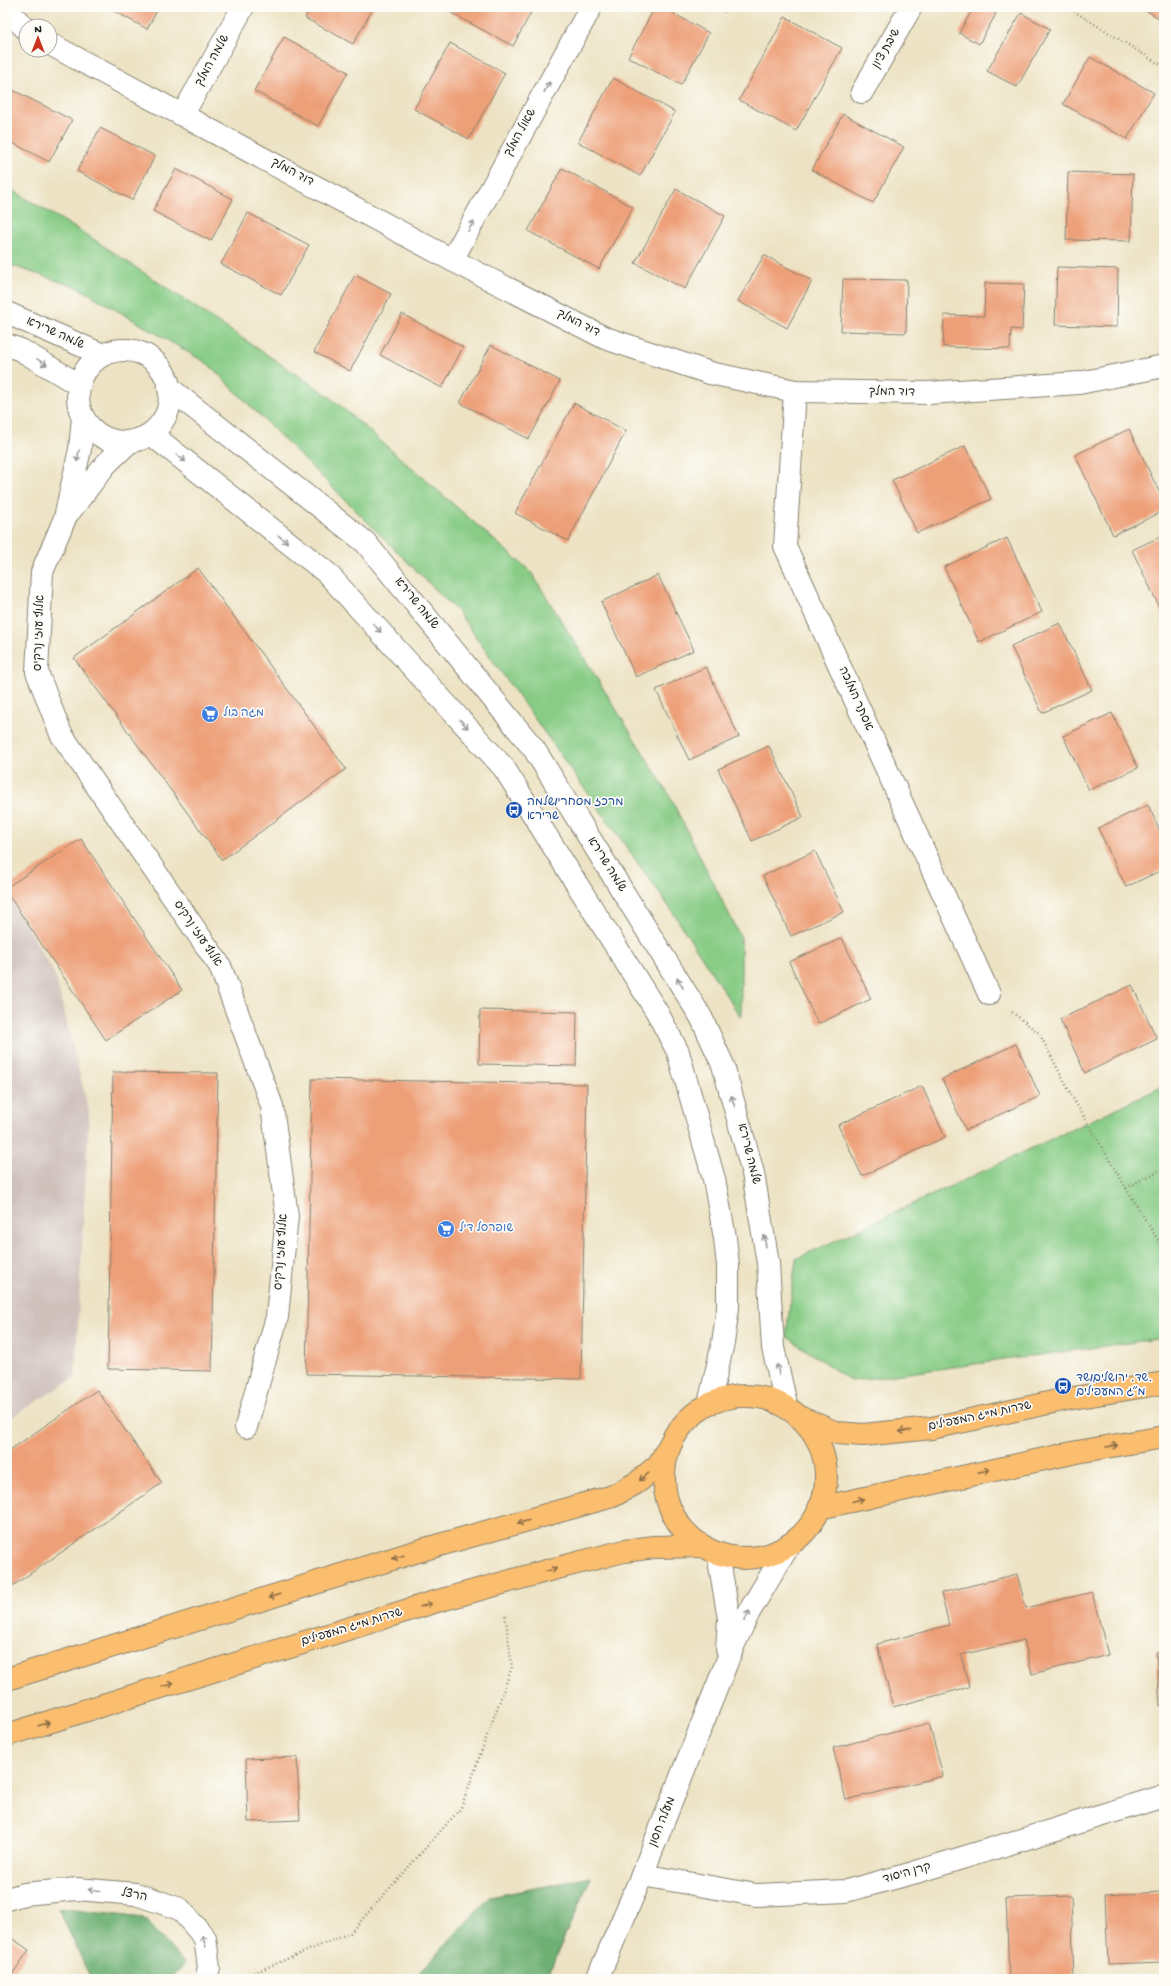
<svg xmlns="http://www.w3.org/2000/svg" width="1171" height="1986" viewBox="0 0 1171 1986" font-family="'Gochi Hand','Playpen Sans Hebrew',sans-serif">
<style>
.industrial{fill:#cfc0bb}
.green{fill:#88cc86;stroke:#527451}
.forest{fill:#6eb073;stroke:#456648}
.building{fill:#ed9f77}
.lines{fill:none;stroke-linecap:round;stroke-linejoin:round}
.minor-casing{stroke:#848070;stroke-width:24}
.major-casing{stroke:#848070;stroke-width:24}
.path{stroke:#848070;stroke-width:2.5;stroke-dasharray:1 3;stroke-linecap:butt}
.minor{stroke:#fff;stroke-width:22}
.major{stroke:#fbbd6e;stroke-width:22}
.oneway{stroke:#999}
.oneway2{stroke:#8c6c45}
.labels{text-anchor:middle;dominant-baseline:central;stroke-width:3.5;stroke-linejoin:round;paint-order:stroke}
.street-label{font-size:12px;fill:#1c1c1c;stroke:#fdfcf7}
.shop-label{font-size:12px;fill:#366cbe;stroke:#fdfcf7;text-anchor:start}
.transit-label{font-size:12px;fill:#164399;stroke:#fdfcf7;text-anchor:start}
</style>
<rect width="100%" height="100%" fill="#fdfcf7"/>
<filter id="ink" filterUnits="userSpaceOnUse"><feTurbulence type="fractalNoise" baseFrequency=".025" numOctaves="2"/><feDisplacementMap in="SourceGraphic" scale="8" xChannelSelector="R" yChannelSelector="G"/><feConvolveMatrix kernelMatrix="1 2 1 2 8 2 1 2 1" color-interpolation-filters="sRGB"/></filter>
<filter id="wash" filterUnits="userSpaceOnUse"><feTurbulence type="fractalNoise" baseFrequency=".012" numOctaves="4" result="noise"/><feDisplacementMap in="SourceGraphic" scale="16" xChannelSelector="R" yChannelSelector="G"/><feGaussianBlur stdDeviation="0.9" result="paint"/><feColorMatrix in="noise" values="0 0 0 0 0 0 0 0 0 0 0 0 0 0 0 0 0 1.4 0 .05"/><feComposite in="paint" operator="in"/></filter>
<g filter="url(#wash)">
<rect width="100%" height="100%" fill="#ede3c4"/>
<!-- industrial -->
<path class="industrial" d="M7,893l48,82 34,137 -14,265 -68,43z"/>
<!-- green -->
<g class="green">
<path d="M7,187l80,48 242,161 202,176 137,221 73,145v80l-73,-113 -210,-293 -250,-248 -129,-76 -72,-24z"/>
<path d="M1164,1086v252l-313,43 -65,-45 10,-77z"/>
</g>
<!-- forest -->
<g class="forest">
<path d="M591,1877l-45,102h-140l12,-5 72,-77z"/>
<path d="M58,1908l86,10 40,45 -13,16h-80z"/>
</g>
<g id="blocks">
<!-- building -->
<g class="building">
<path d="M107,7h52l-12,22z"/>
<path d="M311,7h63l-21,37 -48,-26z"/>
<path d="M454,7h80l-21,39 -62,-33z"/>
<path d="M655,7h7l47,26 -28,52 -53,-28z"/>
<path d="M715,7h12l-2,5z"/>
<path d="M974,7h10l12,7 -17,30 -20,-11z"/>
<path d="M1140,7h24v14z"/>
<path d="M1021,13l29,16 -33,58 -30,-16z"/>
<path d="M785,17l57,31 -46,83 -57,-31z"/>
<path d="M284,37l64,35 -30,54 -64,-35z"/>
<path d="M450,43l55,30 -36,66 -55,-30z"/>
<path d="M1090,57l64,36 -27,46 -64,-35z"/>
<path d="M613,78l62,34 -35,64 -62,-34z"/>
<path d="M7,87l65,33 -23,42 -42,-22z"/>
<path d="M843,114l61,33 -31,56 -61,-33z"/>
<path d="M100,128l55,28 -23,44 -55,-29z"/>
<path d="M562,168l71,39 -34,62 -71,-38z"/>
<path d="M176,169l57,30 -22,42 -58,-30z"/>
<path d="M1068,172l65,2 -2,67 -65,-1z"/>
<path d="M676,189l49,27 -40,73 -50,-26z"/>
<path d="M248,213l61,32 -28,50 -60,-31z"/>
<path d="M764,255l48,26 -25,47 -49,-27z"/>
<path d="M1057,267l61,2 -1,58 -62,-2z"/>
<path d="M355,275l36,19 -41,77 -36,-19z"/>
<path d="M843,279l64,1 -1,53 -65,-2z"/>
<path d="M985,283l39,1 -2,46 -11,-1 -1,20 -67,-2 1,-32 40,1z"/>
<path d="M402,314l61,33 -21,41 -62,-33z"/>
<path d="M491,345l69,36 -31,58 -69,-36z"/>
<path d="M574,403l52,28 -58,110 -53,-28z"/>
<path d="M1129,429l35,73v9l-51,24 -38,-80z"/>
<path d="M965,446l26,53 -74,34 -25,-53z"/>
<path d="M1164,535v82l-32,-67z"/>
<path d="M1007,538l35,74 -63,30 -35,-75z"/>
<path d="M198,568l148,201 -124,91 -148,-202z"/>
<path d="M658,575l36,75 -58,27 -35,-75z"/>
<path d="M1060,623l32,67 -50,23 -31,-67z"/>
<path d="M706,667l33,70 -50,23 -33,-70z"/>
<path d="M1112,713l26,55 -49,22 -26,-54z"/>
<path d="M769,746l34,71 -51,24 -34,-72z"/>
<path d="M1148,805l16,34v30l-38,18 -28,-59z"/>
<path d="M81,839l101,151 -76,50 -99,-147v-6z"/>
<path d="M815,851l29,61 -53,24 -28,-60z"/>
<path d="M842,938l29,61 -53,25 -29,-62z"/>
<path d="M1132,985l25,54 -72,34 -25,-54z"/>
<path d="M480,1010l97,2 -1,54 -97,-2z"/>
<path d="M1016,1044l24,52 -74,34 -24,-51z"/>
<path d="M113,1072l105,1 -6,298 -104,-2z"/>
<path d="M312,1079l275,5 -6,295 -275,-5z"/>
<path d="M922,1086l23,51 -83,39 -24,-51z"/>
<path d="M97,1390l65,93 -154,106 -1,-137z"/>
<path d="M1017,1574l9,34 66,-16 16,63 -76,19 -8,-34 -63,15 8,32 -76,20 -16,-63 72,-19 -8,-32z"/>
<path d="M1164,1652v55h-4l-4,-54z"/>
<path d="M929,1723l14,53 -97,24 -13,-52z"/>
<path d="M297,1757l3,63 -52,2 -2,-63z"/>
<path d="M1162,1892l2,70 -56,2 -3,-69z"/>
<path d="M1071,1896l3,83h-65l-3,-81z"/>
<path d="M7,1935l22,15 -20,29h-2z"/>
</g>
</g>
</g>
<g filter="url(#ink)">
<use href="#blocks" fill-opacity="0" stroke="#848070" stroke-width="1"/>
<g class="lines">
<!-- minor casing -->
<g class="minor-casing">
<g id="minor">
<path d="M7,10l19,19"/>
<path d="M50,44l402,216 153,78 105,35 85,18 133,2 151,-10 85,-17"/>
<path d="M862,92l49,-85"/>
<path d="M183,114l60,-107"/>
<path d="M452,260l139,-253"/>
<path d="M7,313l96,42"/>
<path d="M7,345l14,5 58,35"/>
<circle cx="124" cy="396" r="46"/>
<path d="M169,388l196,154 169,207 167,268 22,48 30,108 15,90 5,85 14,60"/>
<path d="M795,391l-10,155 204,448"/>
<path d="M83,417l-3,32 -15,69 -23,54 -5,100 24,62 159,232 52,140 15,110 -10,101 -31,110"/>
<path d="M151,434l176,139 177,195 153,244 21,40 36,127 11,59 3,28v42l-5,35 -14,61"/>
<path d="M70,511l36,-47 23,-22"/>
<path d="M718,1554l11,65 -2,30"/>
<path d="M642,1875l114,20 90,-4 67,-18 251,-77"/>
<path d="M7,1899l17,-5 53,-5 59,5 44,15 25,29 4,30 -3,11"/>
<path d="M597,1979l45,-104 92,-231 15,-32 40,-67"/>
</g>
</g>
<!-- major casing -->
<g class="major-casing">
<g id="major">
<circle cx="745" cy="1477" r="81"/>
<path d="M799,1417l38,16 26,2 69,-7 135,-29 97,-16"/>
<path d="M819,1508l258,-56 87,-15"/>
<path d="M7,1679l411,-128 195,-55 25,-14 21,-18 16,-29"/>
<path d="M7,1735l427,-133 112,-31 78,-20 30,-4 49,-1"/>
</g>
</g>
<!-- path -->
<g class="path">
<path d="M1067,7l97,60"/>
<path d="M1012,1012l27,21 35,67 52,88 38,-20"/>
<path d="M1126,1188l38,62"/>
<path d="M239,1979l111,-46 111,-125 51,-141 -7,-54"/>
</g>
<!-- minor -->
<use href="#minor" class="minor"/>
<!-- major -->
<use href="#major" class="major"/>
</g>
<!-- one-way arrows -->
<defs><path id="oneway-shaft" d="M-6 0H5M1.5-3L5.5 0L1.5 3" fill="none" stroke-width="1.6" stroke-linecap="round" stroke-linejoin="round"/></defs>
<g class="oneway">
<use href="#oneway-shaft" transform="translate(547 87) rotate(-61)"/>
<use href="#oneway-shaft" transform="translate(471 226) rotate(-61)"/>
<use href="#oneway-shaft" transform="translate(42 362) rotate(31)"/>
<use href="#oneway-shaft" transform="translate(78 456) rotate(101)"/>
<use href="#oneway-shaft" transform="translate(181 458) rotate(38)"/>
<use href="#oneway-shaft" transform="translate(283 539) rotate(38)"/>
<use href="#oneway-shaft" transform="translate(377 628) rotate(48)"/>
<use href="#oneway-shaft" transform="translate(464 724) rotate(48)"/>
<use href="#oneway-shaft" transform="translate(680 983) rotate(-122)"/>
<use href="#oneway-shaft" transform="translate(733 1101) rotate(-107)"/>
<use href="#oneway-shaft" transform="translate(765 1241) rotate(-99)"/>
<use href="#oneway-shaft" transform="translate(778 1370) rotate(-101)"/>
<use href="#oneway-shaft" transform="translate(747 1616) rotate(-64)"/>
<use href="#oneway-shaft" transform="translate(94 1890) rotate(-175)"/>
<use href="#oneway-shaft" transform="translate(204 1941) rotate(-108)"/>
</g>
<g class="oneway2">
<use href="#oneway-shaft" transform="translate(905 1431) rotate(174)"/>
<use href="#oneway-shaft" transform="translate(1112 1446) rotate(-9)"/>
<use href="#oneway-shaft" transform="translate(984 1471) rotate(-12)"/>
<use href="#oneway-shaft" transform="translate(644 1477) rotate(141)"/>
<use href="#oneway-shaft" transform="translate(858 1500) rotate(-14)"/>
<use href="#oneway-shaft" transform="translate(523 1522) rotate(164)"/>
<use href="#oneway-shaft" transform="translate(398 1557) rotate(163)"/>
<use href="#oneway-shaft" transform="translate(551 1570) rotate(-15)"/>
<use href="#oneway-shaft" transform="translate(274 1596) rotate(163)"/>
<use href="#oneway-shaft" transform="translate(426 1605) rotate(-17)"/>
<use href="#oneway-shaft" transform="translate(168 1685) rotate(-17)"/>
<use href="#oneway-shaft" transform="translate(44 1724) rotate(-17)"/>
</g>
</g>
<!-- icons -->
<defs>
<g id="supermarket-disc" transform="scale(0.9)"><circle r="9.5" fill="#3f7fe0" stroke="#fdfcf7"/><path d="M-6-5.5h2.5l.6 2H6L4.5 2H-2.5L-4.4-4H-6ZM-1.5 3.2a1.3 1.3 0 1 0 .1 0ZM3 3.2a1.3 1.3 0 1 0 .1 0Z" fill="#fff"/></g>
<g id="bus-disc" transform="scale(0.9)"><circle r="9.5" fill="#1a4fb4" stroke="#fdfcf7"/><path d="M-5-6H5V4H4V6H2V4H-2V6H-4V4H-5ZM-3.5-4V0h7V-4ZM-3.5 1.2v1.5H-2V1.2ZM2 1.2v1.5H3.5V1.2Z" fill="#fff"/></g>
</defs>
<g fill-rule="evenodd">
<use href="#supermarket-disc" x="210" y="714"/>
<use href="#bus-disc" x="514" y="810"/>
<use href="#supermarket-disc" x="446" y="1229"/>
<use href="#bus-disc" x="1063" y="1386"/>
</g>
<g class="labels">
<!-- street labels -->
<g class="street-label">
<text transform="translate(887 49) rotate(-60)">שיבת ציון</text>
<text transform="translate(213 61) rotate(-61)">שלמה המלך</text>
<text transform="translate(521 133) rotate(-61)">שאול המלך</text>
<text transform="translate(292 173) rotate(28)">דוד המלך</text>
<text transform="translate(578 324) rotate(27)">דוד המלך</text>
<text transform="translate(55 334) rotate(24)">שלמה שרירא</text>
<text transform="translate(892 393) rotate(1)">דוד המלך</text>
<text transform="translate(416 604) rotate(51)">שלמה שרירא</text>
<text transform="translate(40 633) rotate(-88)">אלוף עוזי נרקיס</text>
<text transform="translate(855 699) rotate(66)">אסתר המלכה</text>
<text transform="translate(606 865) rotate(58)">שלמה שרירא</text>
<text transform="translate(197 934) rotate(56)">אלוף עוזי נרקיס</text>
<text transform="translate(748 1154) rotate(76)">שלמה שרירא</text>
<text transform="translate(282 1252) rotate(-86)">אלוף עוזי נרקיס</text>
<text transform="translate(980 1417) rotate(-12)">שדרות מ"ג המעפילים</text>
<text transform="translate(352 1628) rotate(-17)">שדרות מ"ג המעפילים</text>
<text transform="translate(663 1822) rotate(-68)">מעלה חסון</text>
<text transform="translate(907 1874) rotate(-16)">קרן היסוד</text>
<text transform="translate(134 1896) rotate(11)">הרצל</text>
</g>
<!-- shop labels -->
<g class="shop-label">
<text x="223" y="714">מגה בול</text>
<text x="459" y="1229">שופרסל דיל</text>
</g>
<!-- transit labels -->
<g class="transit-label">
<text x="527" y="803">מרכז מסחרי/שלמה<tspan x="527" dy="14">שרירא</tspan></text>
<text x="1076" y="1379">שד. ירושלים/שד.<tspan x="1076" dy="14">מ״ג המעפילים</tspan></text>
</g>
</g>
<!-- margin -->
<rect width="1171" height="1986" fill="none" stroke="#fdfcf7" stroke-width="24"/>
<!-- north arrow -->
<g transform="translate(38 38)"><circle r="19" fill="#fdfcf7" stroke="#a3a29f"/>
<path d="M0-3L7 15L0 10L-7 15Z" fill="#c8321e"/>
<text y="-6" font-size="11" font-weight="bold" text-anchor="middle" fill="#1c1c1c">N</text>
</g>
</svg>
